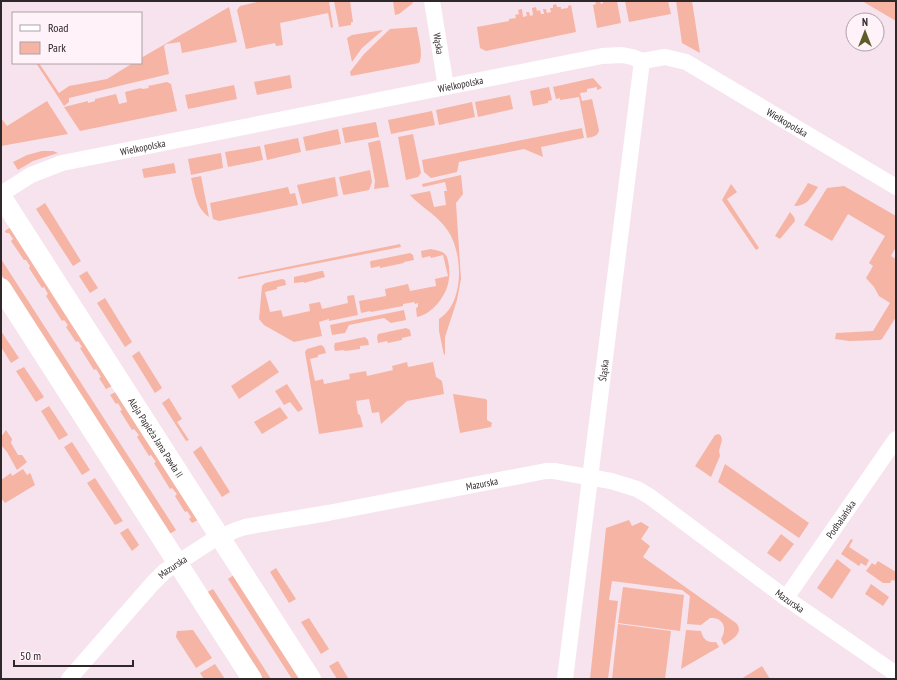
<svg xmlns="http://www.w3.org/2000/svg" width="897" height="680" viewBox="0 0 897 680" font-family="'PT Sans Narrow',sans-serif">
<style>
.green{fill:#f6b4a4}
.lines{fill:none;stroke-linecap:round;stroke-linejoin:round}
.minor{stroke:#fff;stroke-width:16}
.tertiary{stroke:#fff;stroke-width:20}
.labels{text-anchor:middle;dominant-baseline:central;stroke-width:3;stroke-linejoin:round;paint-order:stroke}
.street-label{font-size:10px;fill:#2f282b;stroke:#fff3f9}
</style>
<rect width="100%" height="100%" fill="#f7e3ed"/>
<!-- green -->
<g class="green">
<path d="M262,1h67l4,26 -2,1 -3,-15 -48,10 3,22 -7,1 -1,-3 -29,6 -9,-39 3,-4z"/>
<path d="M334,1h16l3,21h-2v3l-12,2z"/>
<path d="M393,1h19l1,2 -14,11 -4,1z"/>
<path d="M595,1h5l1,3 2,-1v-2h14l4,22 -24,5 -4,-23 3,-1z"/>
<path d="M625,1h43l3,13 -42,8z"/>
<path d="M676,1h16l8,52 -18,-10z"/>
<path d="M862,1h34v20z"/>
<path d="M556,4l1,3h4v2l7,-1v-2l3,-1 5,27 -90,19 -6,-3 -3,-21 32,-6v-2l7,-1 -1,-3 4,-1 -1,-4 4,-1 1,8 4,-1 -1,-4h3l1,4 3,-1 -1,-7 4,-1 1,4 3,-1 1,4h3l-1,-5h3l1,4 4,-1 -1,-4h3v-3z"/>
<path d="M229,7l8,35 -55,11 -2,-11 -14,2 -2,2 5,28 -100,24v4l-5,4 -28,-43h3l20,30 10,-7 38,-7 26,-16h8v-5z"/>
<path d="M417,27c1,10 7,27 2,36l-68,13 -1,-4 14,-18 26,-25z"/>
<path d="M383,30l-21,18 -10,14 -5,-24 5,-3z"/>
<path d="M290,75l2,13 -35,7 -3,-13z"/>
<path d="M593,78l9,10 -5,2v-3l-10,2v3l-7,1 2,8 10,-2 7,31c-1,6 -6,7 -12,8l-8,-41 -19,3v-2l-4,1 -3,-12z"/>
<path d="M167,82l4,2 6,27 -97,20 -16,-24 24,-6v2l7,-2v-2l21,-5 3,10 8,-2 -2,-10 16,-4 1,1 7,-1 -1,-2z"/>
<path d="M234,85l3,14 -49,10 -3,-14z"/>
<path d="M549,87l3,13 -4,1v2l-15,3 -3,-15z"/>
<path d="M510,95l3,14 -35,8 -3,-15z"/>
<path d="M47,101l21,33 -67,12v-28l6,8z"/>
<path d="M472,102l3,15 -36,8 -3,-15z"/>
<path d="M432,111l3,14 -44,9 -3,-14z"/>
<path d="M376,122l3,15 -34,6 -3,-15z"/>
<path d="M582,128l2,10 -43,9 2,10 -19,-8 -65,13 -2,10 -26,6 -7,-6 -2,-12z"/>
<path d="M338,129l3,15 -35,7 -3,-14z"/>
<path d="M413,134l8,39 -3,4 -12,3 -8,-43z"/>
<path d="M298,138l3,14 -34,8 -3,-15z"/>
<path d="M380,140l9,47 -15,2 1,-8 -7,-38z"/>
<path d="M260,146l3,14 -35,7 -3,-15z"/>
<path d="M42,151h11l5,2 -25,8 -15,9 -5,-8 14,-7z"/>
<path d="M221,153l2,15 -32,7 -3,-16z"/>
<path d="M174,163l2,10 -32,5 -2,-9z"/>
<path d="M370,170l2,12 -3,8 -25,5 -1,-1 -4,-17z"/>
<path d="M461,175l2,19 -7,9 5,76 -4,21 -12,37v17l-1,1 -5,-24v-12c26,-16 24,-66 9,-88 -9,-15 -26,-23 -38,-36l20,-4 4,16 12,-2 -2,-14h3l-2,-9 -22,5 -1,-3z"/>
<path d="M201,176l8,41c-13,-9 -14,-24 -18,-39z"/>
<path d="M335,177l3,19 -36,8 -5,-19z"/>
<path d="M808,183l10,4c-7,11 -11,19 -24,19z"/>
<path d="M731,184l6,8 -10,7 32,49 -3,2 -34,-50z"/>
<path d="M844,186l52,30v31l-5,9 5,3v58l-14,22 -2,1 -31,1 -14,-2 1,-6 37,-2 17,-28 -11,-7 -5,-9 -8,-9 7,-12 -4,-3 16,-27 -37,-22 -16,27 -28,-16 23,-37z"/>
<path d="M288,187l2,7 5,-1 3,12 -79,16 -6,-2 -3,-16z"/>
<path d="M45,203l36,58 -8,5 -37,-57z"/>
<path d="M790,212l4,5 1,4 -15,18 -5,-3z"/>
<path d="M12,226l102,159 -8,4 -7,-11 2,-1 -5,-8 -2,1 -14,-22 2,-1 -4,-6 -2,1 -10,-15 2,-2 -4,-5 -2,1 -16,-25 2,-2 -4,-7 -2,1 -13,-20 1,-2 -4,-6h-2l-13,-19 2,-2 -4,-6h-3l-1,-2z"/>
<path d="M400,244l1,3 -163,32v-2z"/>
<path d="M431,249c4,1 11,2 14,5 3,3 3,8 4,12 0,4 1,8 0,12 -1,16 -16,36 -32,39l-1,-9 2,-1v-4l-3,1 -1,-2 -11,2v2l-32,6 -1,-1 -9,2 -2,-12 27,-5 -1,-7 23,-5 2,7 26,-5 -1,-7 13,-3 -5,-21 -12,3 -1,-2 -8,2 -1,-7z"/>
<path d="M410,253l3,2 1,5 -10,2v1l-24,5v-2l-9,2 -1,-6 1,-1z"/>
<path d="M1,259l175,271 -8,5 -167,-261z"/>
<path d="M87,271l11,17 -8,5 -11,-17z"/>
<path d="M321,271h2l2,6 -21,6v-1l-10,1v-6z"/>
<path d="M282,279l3,1 1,5 -9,2v2l-12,3 5,20 11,-2 2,7 27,-6 -1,-7 11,-2 2,7 26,-6 -1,-7 7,-1 4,20 -29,6v-2l-10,3 3,14 -28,6 -30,-17 -5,-6 3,-33 3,-3z"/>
<path d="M105,298l27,44 -7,5 -28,-44z"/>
<path d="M404,310l2,10 -15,3 -7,-5 -35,7 -4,8 -13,2 -2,-10z"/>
<path d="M406,328l4,2 1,6 -9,2v2l-14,3 -1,-2 -9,2 -1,-6 1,-3z"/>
<path d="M1,331l18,27 -8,5 -10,-16z"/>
<path d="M365,337l3,3 1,5 -9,1v3l-15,2 -1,-1 -9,1 -1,-5 1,-3z"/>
<path d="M321,345l3,2 2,6 -8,2v2l-8,2 5,22 8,-2 1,5 26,-5 -1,-5 17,-3 1,5 26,-6 -1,-4 15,-4 1,5 25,-5 3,15 6,4 2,13 -37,7 -26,23 -2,-12 -7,1 -3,-14 -13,2 2,13 2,1 3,12 -44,7 -14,-82 2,-3z"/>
<path d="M139,351l23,37 -7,5 -23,-37z"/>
<path d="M270,360l9,12 -40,27 -8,-13z"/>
<path d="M24,367l20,30 -8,5 -20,-31z"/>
<path d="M287,384l16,25 -5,3 -8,-10 -6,3 -9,-14z"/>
<path d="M117,391l83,128 -8,4 -3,-4 2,-2 -4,-6 -2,1 -10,-16 2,-2 -5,-6 -2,1 -16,-26 2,-1 -5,-7 -2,1 -12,-19 2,-2 -5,-6 -2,1 -12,-19 2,-1 -4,-7 -2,1 -6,-9z"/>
<path d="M453,394l33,5 1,2v19l5,3 -1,4 -31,6z"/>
<path d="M169,398l13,21 -5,3 12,18 -3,1 -24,-38z"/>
<path d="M49,406l19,29 -9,5 -18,-29z"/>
<path d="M280,407l8,11 -26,16 -8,-12z"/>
<path d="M6,430l6,9 -1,4 7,12h4l5,7 -10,8 -10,-18 -6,-7v-8z"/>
<path d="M719,434l2,2 1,4 -3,11 1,5 -9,21 -16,-11 20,-31z"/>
<path d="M72,442l18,28 -8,5 -18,-28z"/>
<path d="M201,446l29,46 -8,5 -29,-45z"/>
<path d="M725,464l84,59 -10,15 -81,-56z"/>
<path d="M23,469l4,6 3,-2c2,3 3,8 5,12l-30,18 -4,-5v-18l10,-7 1,3z"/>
<path d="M95,478l28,43 -8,4 -28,-42z"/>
<path d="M629,520l3,6 9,-4 8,5 -8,12 9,7 -7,11 93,66c9,10 -5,17 -12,22l-3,-6c7,-11 2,-22 -11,-21l-9,7 -14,-1 3,-28 -8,-6 -70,-9 -3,19 9,1 -10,78h-18l16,-151z"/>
<path d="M128,528l11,17 -7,6 -12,-18z"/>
<path d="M781,534l13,10 -14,18 -13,-9z"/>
<path d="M851,539l2,1 -4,7 20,13 -3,6 -5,-3 -2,3 -18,-12z"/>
<path d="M837,559l14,11 -19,29 -15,-11z"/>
<path d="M878,561l18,11v9l-4,-1 -2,3h-7l-17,-12 6,-8 3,2z"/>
<path d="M276,568l20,31 -7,4 -19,-31z"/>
<path d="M235,574l67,105h-10l-64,-100z"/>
<path d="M871,584l18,13 -6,9 -18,-12z"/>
<path d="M623,587l61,8 -4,36 -62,-8z"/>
<path d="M213,589l58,90h-12l-55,-85z"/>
<path d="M309,618l20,31 -8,5 -20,-32z"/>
<path d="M618,624l53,7 -6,48h-53z"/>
<path d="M193,630l19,28 -16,10 -20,-31 1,-6z"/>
<path d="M686,630l15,1c2,9 7,12 15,11l3,5 -38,22z"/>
<path d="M338,661l10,17 -2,1h-9l-8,-13z"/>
<path d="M215,664l10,15h-21l-4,-6z"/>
<path d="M762,666l8,13h-29z"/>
</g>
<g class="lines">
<!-- minor -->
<g class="minor">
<path id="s1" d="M432,1l14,86"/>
<path id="s2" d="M1,194l30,-19 31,-12 540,-107 20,-1 10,2 10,4 23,-4 21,5 210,125"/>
<path id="s3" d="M786,598l110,-159"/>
<path id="s4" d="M69,679l83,-95 13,-13 48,-31 23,-10 9,-3 83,-14 218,-42h8l57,10 26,8 12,7 137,102 110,76"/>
<path id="s5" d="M565,679l77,-618"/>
</g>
<!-- tertiary -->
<g class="tertiary">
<path id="s6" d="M1,196l310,483"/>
<path d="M1,288l251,391"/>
</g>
</g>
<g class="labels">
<!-- street labels -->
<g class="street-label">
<text stroke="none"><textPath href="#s1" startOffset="43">Wąska</textPath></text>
<text stroke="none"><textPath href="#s2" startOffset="475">Wielkopolska</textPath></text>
<text stroke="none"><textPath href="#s2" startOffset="823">Wielkopolska</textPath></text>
<text stroke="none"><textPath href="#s2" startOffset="151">Wielkopolska</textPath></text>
<text stroke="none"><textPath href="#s5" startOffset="311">Śląska</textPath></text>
<text stroke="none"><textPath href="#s6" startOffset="287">Aleja Papieża Jana Pawła II</textPath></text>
<text stroke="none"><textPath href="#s4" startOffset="477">Mazurska</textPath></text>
<text stroke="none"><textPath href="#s3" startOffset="96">Podhalańska</textPath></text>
<text stroke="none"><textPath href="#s4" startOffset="153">Mazurska</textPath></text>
<text stroke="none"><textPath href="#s4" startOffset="825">Mazurska</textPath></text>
</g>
</g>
<!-- border -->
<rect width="897" height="680" fill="none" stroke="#2f282b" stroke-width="4"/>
<!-- legend -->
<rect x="12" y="12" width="130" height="52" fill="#fff3f9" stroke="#aca2a7"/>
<rect x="20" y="25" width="20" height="6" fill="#ffffff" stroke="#aca2a7"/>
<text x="48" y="32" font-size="12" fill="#2f282b">Road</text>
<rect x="20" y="42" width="20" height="12" fill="#f6b4a4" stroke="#aca2a7"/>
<text x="48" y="52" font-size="12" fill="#2f282b">Park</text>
<!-- north arrow -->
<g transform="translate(865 32)"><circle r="19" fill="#fff3f9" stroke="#aca2a7"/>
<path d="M0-3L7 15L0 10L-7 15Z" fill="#5e5c28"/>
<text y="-6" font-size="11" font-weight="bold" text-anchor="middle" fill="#2f282b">N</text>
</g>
<!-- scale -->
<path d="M14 660v6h119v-6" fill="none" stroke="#2f282b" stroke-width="2"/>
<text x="20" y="660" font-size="12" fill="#2f282b" stroke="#fff3f9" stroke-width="3" paint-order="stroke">50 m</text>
</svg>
